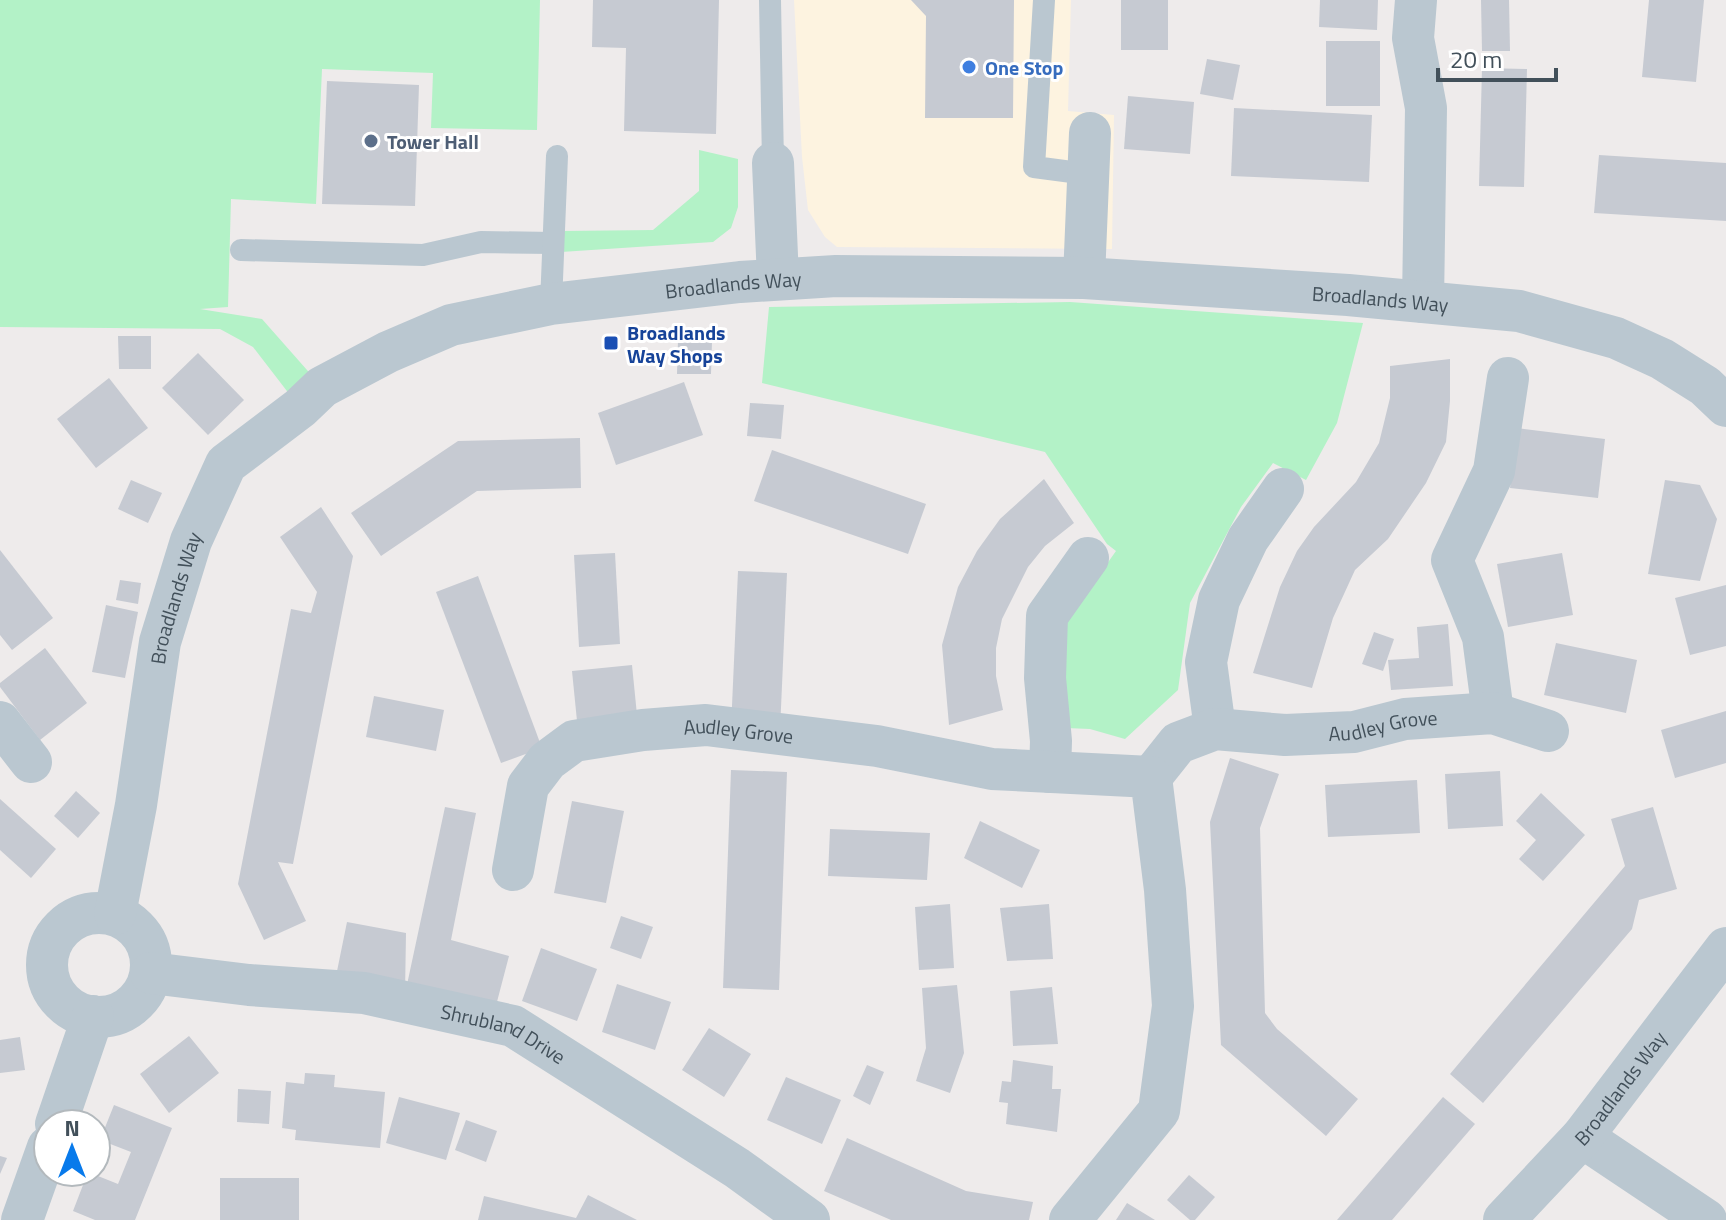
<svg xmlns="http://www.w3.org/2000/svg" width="1726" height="1220" viewBox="0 0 1726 1220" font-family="'Titillium Web',sans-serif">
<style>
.commercial{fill:#fdf3e0}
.green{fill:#b3f2c7}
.building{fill:#c6cad2}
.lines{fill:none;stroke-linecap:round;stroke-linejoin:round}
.lane{stroke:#bac7d0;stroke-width:22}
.street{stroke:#bac7d0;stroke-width:42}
.shop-dot{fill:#3f7fe0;stroke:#fff;stroke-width:3}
.service-dot{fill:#5c6f8a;stroke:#fff;stroke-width:3}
.transit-dot{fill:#1a4fb4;stroke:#fff;stroke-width:3}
.labels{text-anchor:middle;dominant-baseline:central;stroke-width:6;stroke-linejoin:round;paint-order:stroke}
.shop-label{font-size:20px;font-weight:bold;fill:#366cbe;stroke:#fff;text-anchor:start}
.service-label{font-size:20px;font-weight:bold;fill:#4e5e75;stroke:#fff;text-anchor:start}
.street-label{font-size:20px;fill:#42505a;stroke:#fff}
.transit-label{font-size:20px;font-weight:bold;fill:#164399;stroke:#fff;text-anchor:start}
</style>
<rect width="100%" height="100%" fill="#eeebeb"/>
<!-- commercial -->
<path class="commercial" d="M794,0h277l-3,111 46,4 -2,134 -275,-2 -12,-10 -17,-27 -6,-53z"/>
<!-- green -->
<g class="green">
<path d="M0,0h540l-3,130 -106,-2 2,-55 -111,-4 -6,135 -85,-5 -3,108 -28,2 62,10 60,68 -22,21 -47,-61 -33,-18 -220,-2z"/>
<path d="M699,150l39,9v48l-7,21 -18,14 -152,10 3,-21 89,-1 46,-39z"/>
<path d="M1070,302l293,21 -26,100 -31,57 -33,-17 -32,44 -51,96 -12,87 -53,49 -35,-10 -24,-1 -1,-105 51,-72 -9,-7 -62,-92 -283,-69 7,-76z"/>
</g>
<!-- building -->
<g class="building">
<path d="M593,0h126l-3,134 -92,-3 2,-83 -34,-1z"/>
<path d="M911,0h103l-1,118h-88l1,-102z"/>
<rect x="1121" y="0" width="47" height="50"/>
<path d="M1320,0h58l-1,30 -58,-3z"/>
<path d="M1481,0h28l1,51h-28z"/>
<path d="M1649,0h55l-8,82 -54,-5z"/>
<rect x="1326" y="41" width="54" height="65"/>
<path d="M1207,59l33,6 -7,35 -33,-6z"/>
<path d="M1482,68l45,1 -3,118 -45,-1z"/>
<path d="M327,81l92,4 -4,121 -93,-2z"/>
<path d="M1128,96l66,6 -4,52 -66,-5z"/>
<path d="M1234,108l138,7 -3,67 -138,-6z"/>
<path d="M1599,155l127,8v58l-132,-8z"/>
<path d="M118,336h33v33h-32z"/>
<path d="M678,340l34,1 -1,33h-34z"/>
<path d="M198,353l46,47 -36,35 -46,-47z"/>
<path d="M1450,359v42l-4,41 -20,41 -38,56 -33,31 -22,48 -21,70 -59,-15 27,-86 17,-36 17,-24 42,-45 23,-39 11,-45v-32z"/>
<path d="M109,378l39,50 -52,40 -39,-49z"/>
<path d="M684,382l19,53 -87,30 -18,-52z"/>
<path d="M750,403l34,2 -3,34 -34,-3z"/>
<path d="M1517,428l88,11 -7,59 -88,-10z"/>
<path d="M580,438l1,50 -104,3 -96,65 -30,-43 107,-72z"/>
<path d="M772,450l154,54 -18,50 -154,-53z"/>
<path d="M1044,479l30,44 -29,23 -17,21 -26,52 -6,29v28l7,34 -54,15 -7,-80 16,-58 19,-36 23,-32z"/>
<path d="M131,480l31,13 -14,30 -30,-14z"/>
<path d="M1665,480l35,5 17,34 -17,62 -52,-7z"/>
<path d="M321,507l32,49 -60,308 -15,-2 28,59 -42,19 -26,-56 53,-275 20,4 6,-21 -37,-55z"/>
<path d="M0,550l53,68 -41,32 -12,-15z"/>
<path d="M615,553l5,91 -41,3 -5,-92z"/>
<path d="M1562,553l11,62 -65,12 -11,-63z"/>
<path d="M738,571l49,2 -7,157 -49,-2z"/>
<path d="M478,576l64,172 -41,15 -65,-171z"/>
<path d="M120,580l21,3 -3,21 -22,-4z"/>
<path d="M1726,585v61l-36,9 -15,-57z"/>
<path d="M106,605l32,7 -13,66 -33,-6z"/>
<path d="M1448,624l5,62 -62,4 -3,-30 31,-2 -2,-31z"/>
<path d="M1374,632l20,7 -11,32 -21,-7z"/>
<path d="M1556,643l81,17 -11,53 -82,-18z"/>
<path d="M45,648l42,55 -47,37 -40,-53v-4z"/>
<path d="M632,665l6,60 -60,6 -6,-60z"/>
<path d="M374,696l70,14 -8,41 -70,-14z"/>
<path d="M1726,711v52l-51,15 -14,-48z"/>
<path d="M1230,758l49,16 -19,54 5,185 12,16 81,70 -32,37 -105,-91 -11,-223z"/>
<path d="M731,770l56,2 -8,218 -56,-2z"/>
<path d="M1500,771l3,55 -55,3 -3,-55z"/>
<path d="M1417,780l3,53 -92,4 -3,-52z"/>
<path d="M76,791l24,22 -22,25 -24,-22z"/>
<path d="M1541,793l44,42 -42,46 -24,-22 17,-19 -20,-19z"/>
<path d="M0,799l56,50 -25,29 -31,-28z"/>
<path d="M572,801l52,10 -18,92 -52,-10z"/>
<path d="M445,807l31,6 -25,127 58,16 -16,61 -158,-36 12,-59 43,8 16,3 -1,61z"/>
<path d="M1653,807l24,82 -38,11 -7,29 -149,174 -33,-29 175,-208 -14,-47z"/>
<path d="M980,821l60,29 -18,38 -58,-30z"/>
<path d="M830,829l100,4 -3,47 -99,-4z"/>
<path d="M950,904l4,64 -35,2 -4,-63z"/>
<path d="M1049,904l4,55 -46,2 -7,-53z"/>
<path d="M621,916l32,11 -12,32 -31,-11z"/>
<path d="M541,948l56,21 -20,52 -55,-20z"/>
<path d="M617,984l54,18 -16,48 -53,-18z"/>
<path d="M957,985l7,68 -14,40 -34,-12 10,-33 -4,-60z"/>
<path d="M1052,987l6,57 -45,2 -3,-55z"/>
<path d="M709,1028l42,26 -27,43 -42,-27z"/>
<path d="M189,1036l30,37 -50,40 -29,-39z"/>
<path d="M20,1037l5,33 -25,3v-33z"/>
<path d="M1013,1060l40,6 -1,23h9l-4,43 -51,-8 2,-21 -9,-1 3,-21 9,1z"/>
<path d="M867,1065l17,7 -14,33 -17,-9z"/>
<path d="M305,1073l30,2 -1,12 51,5 -5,56 -85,-8 1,-10 -14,-2 4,-46 18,2z"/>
<path d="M786,1077l55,23 -19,44 -55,-24z"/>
<path d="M238,1089l33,2 -2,33 -32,-2z"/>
<path d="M399,1097l61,16 -14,47 -60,-17z"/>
<path d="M1443,1097l32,27 -83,96h-55z"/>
<path d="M114,1105l58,23 -37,92h-40l-22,-9 15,-39 30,12 13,-32 -31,-12z"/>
<path d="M466,1120l31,11 -11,31 -31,-12z"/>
<path d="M847,1138l119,53 67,11 -4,18h-138l-67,-29z"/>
<path d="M0,1156l7,2 -7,16z"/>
<path d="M1189,1175l26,22 -20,23h-5l-23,-20z"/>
<rect x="220" y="1178" width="79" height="42"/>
<path d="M588,1195l49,25h-159l6,-24 92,22z"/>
<path d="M1127,1203l28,17h-39z"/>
</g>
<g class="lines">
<!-- lane -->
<g class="lane">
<path d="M770,0l3,163"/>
<path d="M1044,0l-10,167 53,7"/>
<path d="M241,250l182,5 58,-13 72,1"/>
<path d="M551,304l6,-148"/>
</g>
<!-- street -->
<g class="street">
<path d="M1416,0l-3,38 13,70 -3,194"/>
<path d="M773,163l5,116"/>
<path d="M1084,278l6,-145"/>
<path d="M1493,713l-10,-76 -31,-77 42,-89 14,-93"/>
<path d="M0,722l31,40"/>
<path d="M1215,729l-9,-67 13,-62 29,-61 35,-50"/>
<path d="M1050,772l1,-31 -6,-63 2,-62 41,-58"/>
<path id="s1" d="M1151,777l27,-34 37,-14 70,6 69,-3 51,-13 88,-6 55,18"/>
<path id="s2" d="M513,870l15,-84 19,-25 27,-20 69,-11 63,-5 171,21 115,23 159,8 14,113 8,116 -14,105 -89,109"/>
<circle cx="99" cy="965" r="52"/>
<path id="s3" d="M115,914l21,-109 24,-163 31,-101 35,-77 74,-56 22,-21 66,-35 63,-27 100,-21 189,-22 96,-6 248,2 264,17 171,16 97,27 46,21 43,27 21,20"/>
<path id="s4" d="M151,973l98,12 115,8 149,33 224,142 72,52"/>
<path d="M56,1124l37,-108"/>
<path d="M1582,1137l124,83"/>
<path d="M22,1220l26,-73"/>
<path id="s5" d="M1504,1220l78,-83 144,-189"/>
</g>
</g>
<!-- markers -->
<circle class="shop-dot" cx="969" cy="67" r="8"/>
<circle class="service-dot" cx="371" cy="141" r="8"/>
<rect class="transit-dot" x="603" y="335" width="16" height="16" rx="4"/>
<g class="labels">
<!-- shop labels -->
<g class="shop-label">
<text x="985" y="67">One Stop</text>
</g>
<!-- service labels -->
<g class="service-label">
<text x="387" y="141">Tower Hall</text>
</g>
<!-- street labels -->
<g class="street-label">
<text stroke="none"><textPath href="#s3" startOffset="1018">Broadlands Way</textPath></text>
<text stroke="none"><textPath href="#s3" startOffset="1666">Broadlands Way</textPath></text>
<text stroke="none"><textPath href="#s3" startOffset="322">Broadlands Way</textPath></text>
<text stroke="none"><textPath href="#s1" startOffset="252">Audley Grove</textPath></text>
<text stroke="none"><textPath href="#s2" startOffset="316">Audley Grove</textPath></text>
<text stroke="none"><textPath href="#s4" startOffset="360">Shrubland Drive</textPath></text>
<text stroke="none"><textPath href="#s5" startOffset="176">Broadlands Way</textPath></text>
</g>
<!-- transit labels -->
<g class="transit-label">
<text x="627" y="332">Broadlands<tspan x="627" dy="23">Way Shops</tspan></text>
</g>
</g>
<!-- north arrow -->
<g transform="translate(72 1148)"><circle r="38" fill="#ffffff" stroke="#b3b9bd" stroke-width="2"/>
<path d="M0-6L14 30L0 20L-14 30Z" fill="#087aeb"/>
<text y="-12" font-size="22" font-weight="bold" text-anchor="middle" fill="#42505a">N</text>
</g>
<!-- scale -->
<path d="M1438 68v12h118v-12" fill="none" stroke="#42505a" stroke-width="4"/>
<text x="1450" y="68" font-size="24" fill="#42505a" stroke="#ffffff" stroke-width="6" paint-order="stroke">20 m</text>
</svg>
